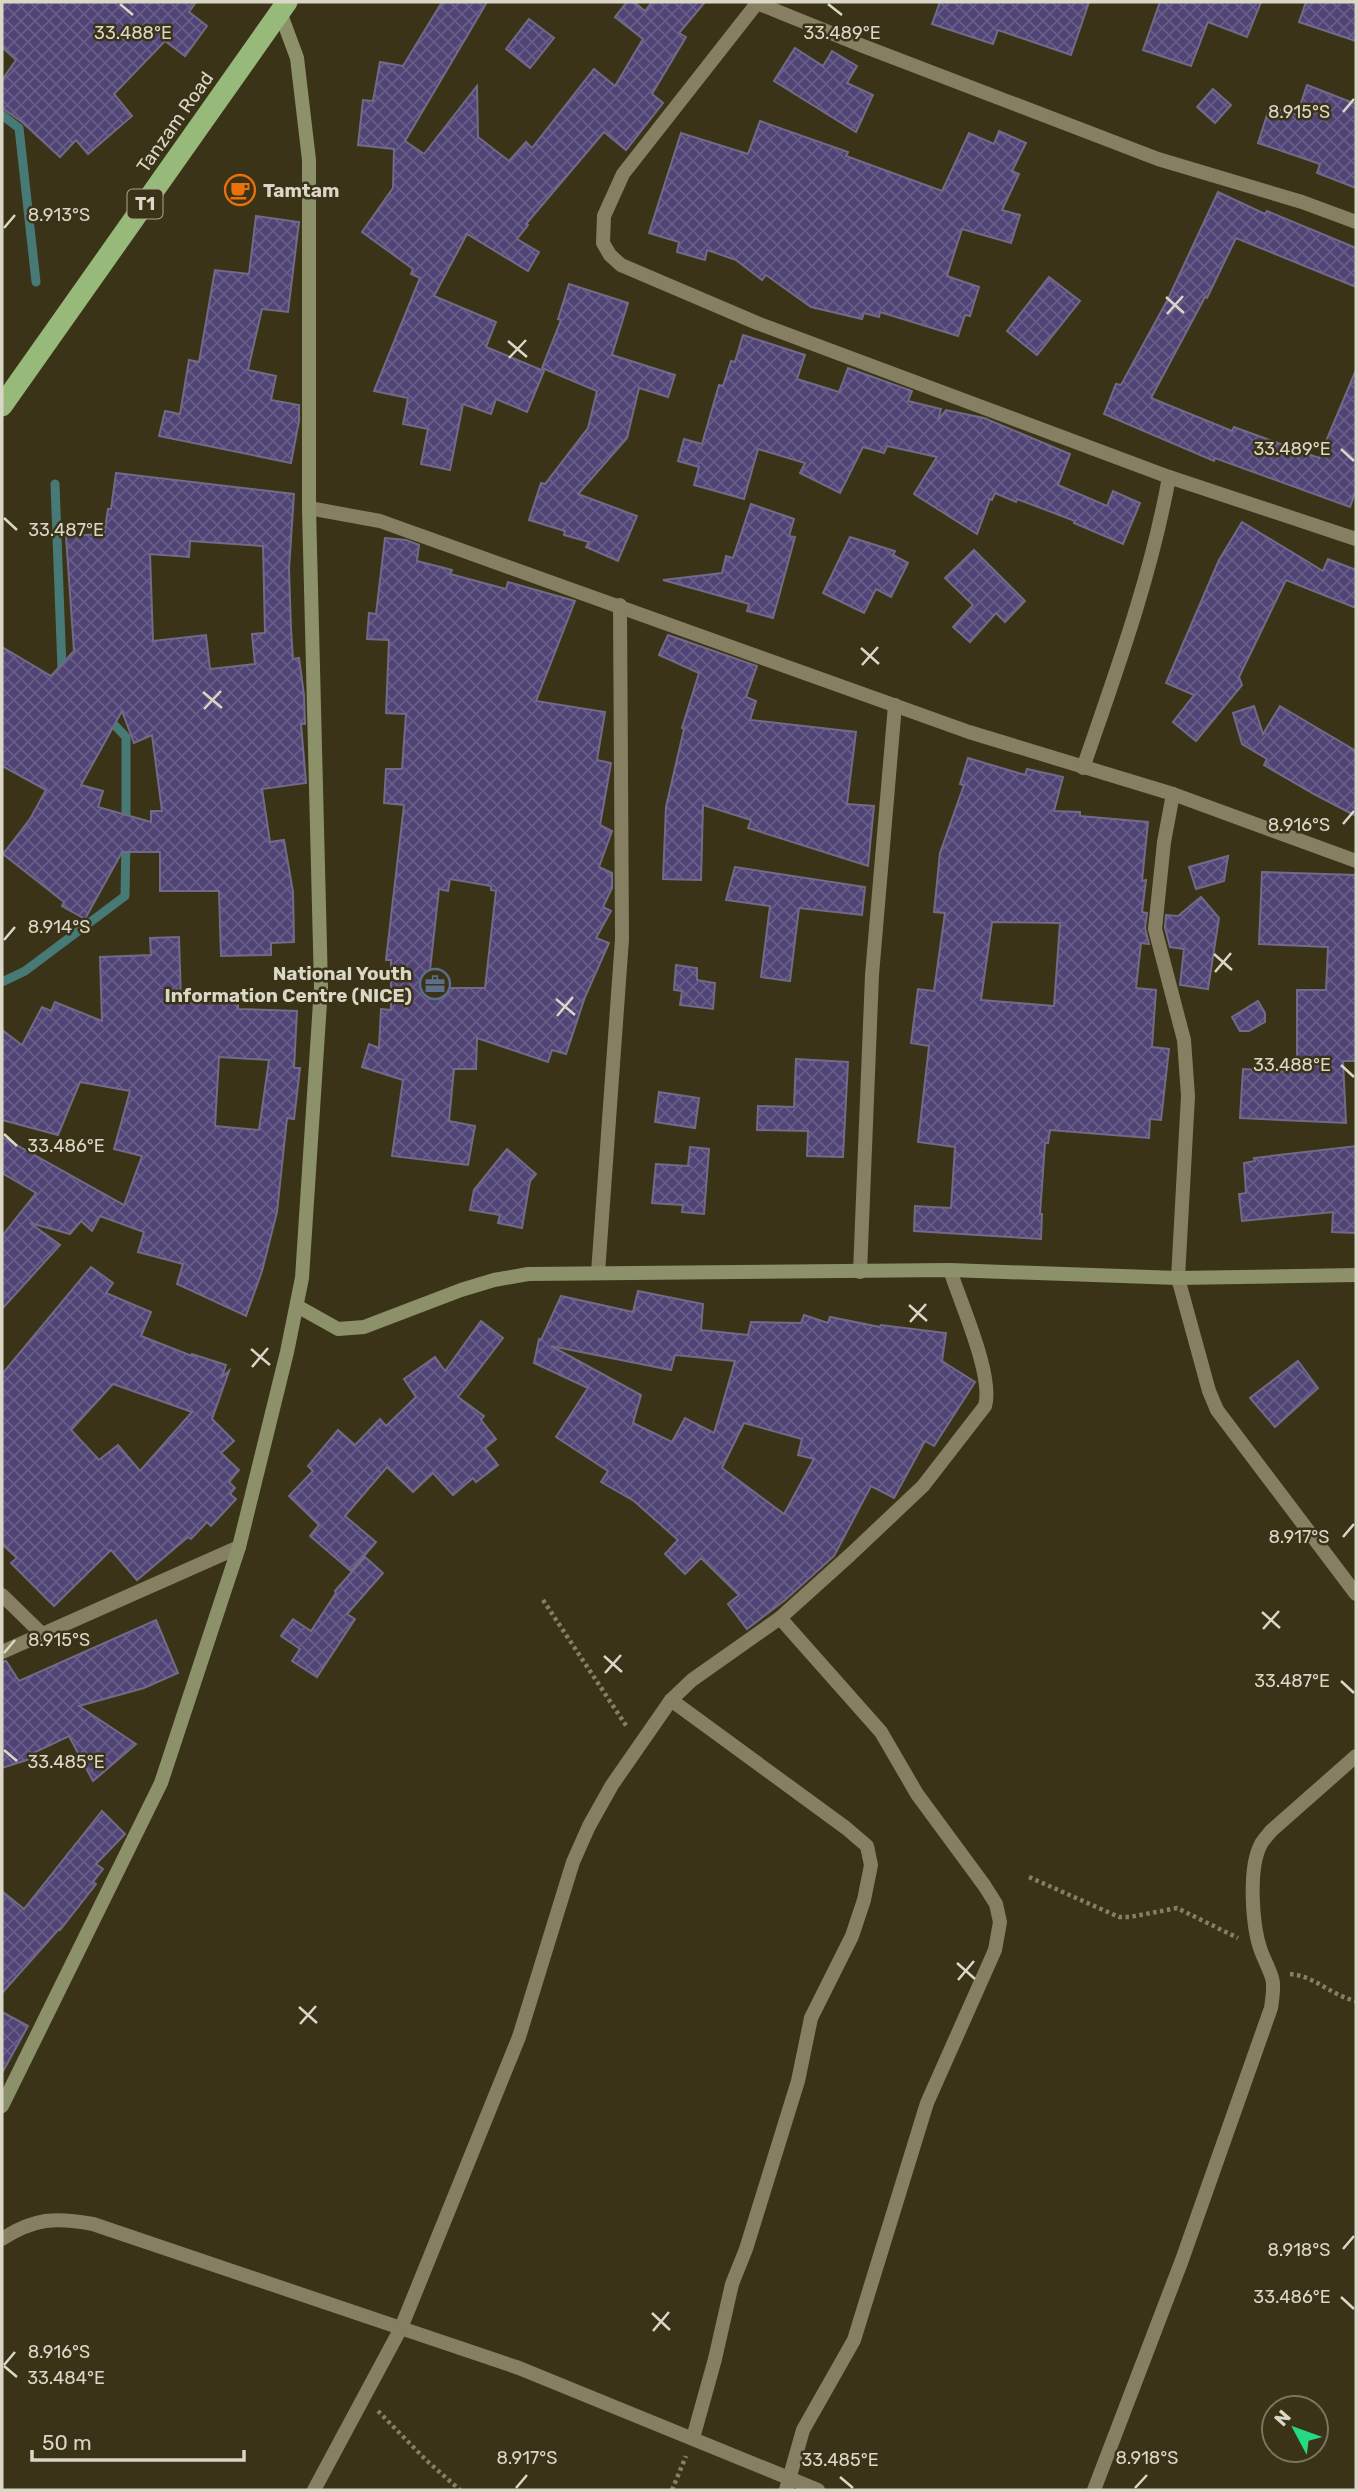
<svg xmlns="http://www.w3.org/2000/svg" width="1358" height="2492" viewBox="0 0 1358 2492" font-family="Rubik,sans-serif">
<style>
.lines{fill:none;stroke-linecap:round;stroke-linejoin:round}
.stream{stroke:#477a76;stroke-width:9}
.building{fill:url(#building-cross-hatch);stroke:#716b87;stroke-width:2;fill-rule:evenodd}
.path{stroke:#857f69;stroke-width:4.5;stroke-dasharray:3.5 3.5;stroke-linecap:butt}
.street{stroke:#877f62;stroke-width:14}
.secondary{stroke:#8c916a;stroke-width:14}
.highway{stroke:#97ba7b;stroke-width:21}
.ticks{fill:none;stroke:#dbd7c7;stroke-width:2.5}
.labels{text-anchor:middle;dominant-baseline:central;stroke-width:5;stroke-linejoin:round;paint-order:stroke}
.shield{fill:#3a3318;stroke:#aba692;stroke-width:2}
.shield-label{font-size:18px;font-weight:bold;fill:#dbd7c7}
.street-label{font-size:19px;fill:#dbd7c7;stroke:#3a3318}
.poi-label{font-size:19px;font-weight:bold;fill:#dbd7c7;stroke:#3a3318;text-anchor:start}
.ticks-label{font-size:18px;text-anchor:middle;fill:#dbd7c7;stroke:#3a3318;stroke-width:5;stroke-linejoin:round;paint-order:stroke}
</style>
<defs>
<pattern id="building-cross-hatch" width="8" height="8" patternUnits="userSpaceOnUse" patternTransform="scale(1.75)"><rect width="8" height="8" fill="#504476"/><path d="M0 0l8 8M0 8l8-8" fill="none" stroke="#695e88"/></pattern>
</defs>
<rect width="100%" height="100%" fill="#3a3318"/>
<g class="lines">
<!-- stream -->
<g class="stream">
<path d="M2,115l17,13 17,154"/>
<path d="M55,484l7,185 3,4"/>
<path d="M106,716l20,21v90"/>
<path d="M2,982l23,-11 100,-75 1,-55"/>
</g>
</g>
<!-- building -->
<g class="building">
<path d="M2,2h194l-7,10 18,14 -22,30 -20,-15 -51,53 18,22 -44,38 -12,-14 -16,17 -38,-35 -20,-14v-28l14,-20 -14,-13z"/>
<path d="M442,2h45l-82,139 19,13 53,-68 1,51 31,24 17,-19 6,6 62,-79 21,17 28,-47 -28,-22 12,-15h7l11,9 7,-9h53l-26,31 7,4 -34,57 11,9 -37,47 -22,-18 -78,92 2,1 -11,14 22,13 -11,19 -61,-37 -33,62 62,26 -10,25 58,24 -17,41 -31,-13 -5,15 -28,-10 -13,66 -29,-6 7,-35 -25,-5 5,-26 -34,-7 46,-113 -9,-4 2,-5 -51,-37 31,-44 1,-39 -36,-4 5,-45 10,1 7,-39 23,4z"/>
<path d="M940,2h149l-18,53 -73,-25 -5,14 -61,-20z"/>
<path d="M1160,2h101l-14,35 -39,-15 -17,44 -48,-16z"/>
<path d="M1306,2h50v39l-57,-19z"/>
<path d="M529,19l25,19 -24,30 -24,-19z"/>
<path d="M795,48l28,18 9,-15 25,15 -10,17 26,12 -17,37 -82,-51z"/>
<path d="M1307,85l49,19v84l-39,-15 3,-9 -62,-21 11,-34h9l19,6z"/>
<path d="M1213,89l18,16 -16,18 -18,-16z"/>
<path d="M760,121l88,31 -2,4 96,35 27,-58 25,11 5,-13 27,12 -14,28 7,3 -17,36 18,5 -9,28 -49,-14 -15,47 32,11 -9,29 -5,-1 -7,21 -78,-24 -1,5 -15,-4 -2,6 -51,-12 -45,-32 -4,5 -26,-20 -29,-10 -2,10 -28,-8 2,-10 -30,-9 32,-100 67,21z"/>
<path d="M1218,192l47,22 2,-3 89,37v39l-120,-49 -29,60 -2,-1 -54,101 81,33 2,-4 85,31 37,-88v120l-6,17 -135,-49 -1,3 -110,-47 12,-30 5,1 47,-86z"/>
<path d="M256,216l43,6 -11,90 -26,-3 -14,61 28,6 -5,24 28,5v16l-8,42 -132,-27 6,-25 15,3 9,-54 10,2 16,-92 34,4z"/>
<path d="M1049,277l31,24 -43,54 -30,-24z"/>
<path d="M569,284l59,19 -16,52 63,20 -7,22 -29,-9 -12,50 -49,56 59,22 -19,45 -32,-14 3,-5 -25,-7 1,-4 -36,-11 12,-37 4,1 43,-56 9,-37 -55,-23 19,-48 -3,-1z"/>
<path d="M743,335l62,20 -8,24 42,13 9,-24 64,23 -4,10 33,8 -3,11 8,-10 38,8 86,36 -12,31 49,21 6,-15 27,12 -17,41 -49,-21 1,-2 -58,-22 -1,3 -21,-9 -3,7 -2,-1 -13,35 -63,-40 23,-37 -50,-11 -3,7 -21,-6 -23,46 -40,-20 5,-10 -47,-14 -14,50 -50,-14 5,-18 -21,-6 6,-22 18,5 17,-59 4,1 8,-25 4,1z"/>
<path d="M116,473l178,21 -5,75 2,60 2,30 6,-1 5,37 1,29h-4l5,59 -44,6 8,53 14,-2 9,52 1,50 -23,1v12l-50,1 -2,-65h-59v-39h-38l-37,67 -23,-13 2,-4 -61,-48 27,-35 16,-29 -44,-24v-119l49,29 23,-25 -8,-115 38,-2 4,-25h3zM190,541l73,5 2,87 -13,1 3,30 -45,5 -4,-34 -53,6 -3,-87 39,3zM122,711l12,32 18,-8 10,76h-11v11l-53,-15 5,-16 -22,-6z"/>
<path d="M751,504l43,15 -5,17 6,1 -22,81 -26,-7 2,-7 -86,-24 59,-7 4,-17 7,2z"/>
<path d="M1242,522l81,49 5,-12 28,11v38l-70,-28 -47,97 3,8 -46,56 -23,-19 21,-27 -28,-12 53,-123z"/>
<path d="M850,537l45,14 -2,4 15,8 -17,34 -15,-8 -12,24 -41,-20z"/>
<path d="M385,538l21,2 13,5 -2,16 35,9 -2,4 56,15 2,-7 67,19 -39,100 69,11 -8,48 14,3 -11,62 12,6 -13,36 13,6v15l-9,19 8,4 -15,27 13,5 -24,54 -19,57 -14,-4 -4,12 -71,-24 -1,31h-22l-5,52 26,5 -7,39 -76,-9 11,-76 -41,-13 7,-23 10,4 2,-39 10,1v-50h-5l18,-155 -20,-2 2,-34h16l4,-55 -20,-1 3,-73 -22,-1 2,-26 7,1zM450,879l41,7v4l5,1 -11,97h-57l11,-99 9,2z"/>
<path d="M974,550l51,51 -20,21 -9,-9 -26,29 -17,-15 20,-22 -28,-27z"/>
<path d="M668,635l89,31 -11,31 10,4 -6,19 106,12 -9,72 27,2 -6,60 -120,-38 3,-8 -48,-15 -2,75 -38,-1 3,-72 18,-78 -2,-1 17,-55 -40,-18z"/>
<path d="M1254,706l9,28 17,-28 76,45v65l-42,-22 -50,-29 3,-6 -25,-15 -9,-31z"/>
<path d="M968,758l57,17 2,-6 36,8 -9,34 26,1v4l68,6 -6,59 4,-1 -4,32 5,1 -2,15 4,16 -8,-1 -5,45 20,2 -4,57 17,2 -8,71 -11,-1 -1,19 -99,-8 -2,13h-3l-5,71h2l-1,25 -127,-8 1,-25 36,2 4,-61 -37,-5 11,-96 -18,-3 7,-54 16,2 11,-78 -11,-1 6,-59 24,-68 -4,-1zM992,922l68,1 -6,83 -73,-6z"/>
<path d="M1228,856l-4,25 -28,8 -7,-22z"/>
<path d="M735,867l130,20 -3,28 -63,-7 -9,73 -29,-4 9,-71 -44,-6z"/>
<path d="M1262,872l94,3v186h-13l3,62 -106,-5 3,-49 54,3v-82h29l2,-43 -69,-3z"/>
<path d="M1201,897l18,21 -11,71 -28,-4 4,-36 -14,-2 -5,-19 1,-13 12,1z"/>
<path d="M179,937l2,65 57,-1v8l59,2 -3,57h6l-6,51 -7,-1 -10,94 -15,59 -16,45 -69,-32 6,-20 -45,-12 6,-20 -44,-16 -8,15 -11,-10 -11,13 -40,-11 30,22 -58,64v-73l34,-43 -34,-20v-36l122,68 18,-49 -28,-7 16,-58 -50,-9 -22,53 -56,-15v-90l20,15 20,-38 9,4 4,-9 47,19 -2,-64 51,-2 -1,-17zM219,1057l50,3 -10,70 -44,-4z"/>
<path d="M676,965l21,3v12l18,3 -2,26 -33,-4 2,-14 -8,-1z"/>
<path d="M1258,1001l7,12v9l-16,9h-9l-8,-14z"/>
<path d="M796,1059l52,3 -5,95 -36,-1 1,-25 -51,-1 1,-24 36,1z"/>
<path d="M659,1092l40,6 -4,30 -40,-6z"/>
<path d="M1356,1146v87l-24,-1 1,-20 -91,9 -3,-27 7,-1 -2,-30 11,-2 -1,-3z"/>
<path d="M690,1147l19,2 -5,65 -22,-2 1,-7 -31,-2 4,-39 32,2z"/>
<path d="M507,1149l29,25 -6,7 -8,47 -24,-5 2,-8 -30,-5 4,-20z"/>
<path d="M91,1267l22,16 -7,10 45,19 -10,24 51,20v-2l34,11 -4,12 7,-6 -17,48 22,22 -13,12 18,17 -10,12 6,6 -5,6 6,5 -25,27 -4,-4 -16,17 -3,-2 -51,43 -26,-30 -57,56 -43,-43 6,-5 -15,-14v-170zM113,1384l79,28 -52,59 -22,-26 -19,15 -28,-30z"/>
<path d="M638,1291l65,13 -2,26 47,5 3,-13 50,1 3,-8 24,8 2,-6 50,10 1,-2 65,8 -4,28 33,21 -41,64 -9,-5 -31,57 -23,-12 -37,70 -49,44 -38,29 -19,-25 11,-9 -38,-37 -16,16 -20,-20 13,-14 -44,-39 -33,-19 7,-11 -52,-34 32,-49 -54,-25 5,-24 2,1 20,-44 72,16zM551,1346l120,24 4,-15 60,6 -21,72 -29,-15 -13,24 -39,-19 8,-28zM744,1423l58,16 -4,16 16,4 -30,55 -62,-46z"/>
<path d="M481,1321l22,17 -45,59 26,19 -3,4 15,19 -11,9 13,17 -22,17 -3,-4 -20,17 -20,-22 -20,19 -26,-25 -42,49 31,26 -25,29 -41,-35 9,-11 -30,-29 24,-25 -5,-5 30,-36 17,15 25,-26 6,7 30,-29 -12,-18 31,-22 10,14z"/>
<path d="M1298,1361l20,27 -43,39 -25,-29z"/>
<path d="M365,1557l18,16 -36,41 8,5 -38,58 -25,-16 8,-12 -19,-13 12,-17 18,12 25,-38 -1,-2z"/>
<path d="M156,1620l22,53 -34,15 -65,18 57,38 -43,37 -24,-45 -40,19 1,4 -28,9v-106l4,-1 13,20z"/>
<path d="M102,1811l23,23 -29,30 7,5 -10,13 3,2 -36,46 -1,-1 -57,64v-102l22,18z"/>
<path d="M2,2012l26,14 -26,47z"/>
</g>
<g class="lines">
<!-- path -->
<g class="path">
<path d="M543,1600l84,127"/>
<path d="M1029,1877l90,40h11l47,-9 61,30"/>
<path d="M1290,1974c25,2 42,22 66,27"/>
<path d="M378,2411l48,49 34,30"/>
<path d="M672,2490l14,-34"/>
</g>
<!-- street -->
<g class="street">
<path d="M758,2l-135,172 -19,42 -1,27 7,12 11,10 136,58 412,154 187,62"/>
<path d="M757,3l106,43 295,113 144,43 54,20"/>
<path d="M309,508l71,13 589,211 204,62 183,67"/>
<path d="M1083,768c33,-96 68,-191 86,-291"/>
<path d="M1173,794l-9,48 -9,87 29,111 4,56 -10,182 31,113 8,19 139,184"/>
<path d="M860,1272l12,-297 23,-270"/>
<path d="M598,1273l24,-334 -2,-334"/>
<path d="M2,1595l40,39"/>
<path d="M780,1618l101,114 36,62 67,91 12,19 4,18 -5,28 -68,153 -73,237 -51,90 -17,60"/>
<path d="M2,1652l237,-105"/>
<path d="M671,1700l175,128 21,18 4,19 -7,35 -12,36 -41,82 -13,63 -52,168 -14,35 -17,75 -22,79"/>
<path d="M2,2239c32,-21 54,-22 91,-15l426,144 299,122"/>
<path d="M314,2490l87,-162 118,-291 54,-175 16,-36 23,-41 59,-85 21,-20 88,-62 70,-63 73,-69 62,-80c9,-30 -25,-104 -35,-136"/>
<path d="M1094,2490l88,-230 89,-252c5,-33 1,-29 -10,-57 -9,-25 -13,-83 0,-107 2,-4 7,-9 10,-13l85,-75"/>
</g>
<!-- secondary -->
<g class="secondary">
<path d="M297,1306l41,23 26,-2 97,-37 33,-10 34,-6 422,-4 228,8 178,-3"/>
<path d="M2,2106l159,-323 78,-236 48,-195 15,-74 19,-291 -12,-479v-348l-12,-102 -17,-46"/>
</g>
<!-- highway -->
<path class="highway" d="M2,406l285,-404"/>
</g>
<!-- ticks -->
<path class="ticks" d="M120,4l13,11M828,4l14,11M1343,112l11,-13M4,228l11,-13M1166,297l18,16M1167,314l16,-18M508,341l19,16M509,358l17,-18M1341,449l13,12M4,518l13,12M861,648l18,16M862,665l16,-18M203,692l19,16M204,709l17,-18M1343,824l11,-13M4,940l11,-13M1214,954l18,16M1215,972l16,-19M556,999l19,16M557,1016l16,-19M1341,1065l13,12M4,1134l13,12M909,1305l18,16M910,1322l16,-18M251,1349l19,16M252,1367l16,-19M1343,1537l11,-13M1262,1612l18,16M1263,1629l16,-18M4,1653l11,-13M604,1656l18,16M605,1673l16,-18M1341,1681l13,12M4,1750l13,11M957,1963l18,16M958,1980l16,-19M299,2007l18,16M300,2024l16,-18M1343,2249l11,-13M1341,2297l13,12M652,2313l18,17M653,2331l16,-19M4,2365l11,-13M4,2366l13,11M840,2477l13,11M516,2488l11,-13M1135,2488l12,-13"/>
<!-- icons -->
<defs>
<g id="cafe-ring" transform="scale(1.575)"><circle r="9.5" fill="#3a3318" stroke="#e8710a" stroke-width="1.5"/><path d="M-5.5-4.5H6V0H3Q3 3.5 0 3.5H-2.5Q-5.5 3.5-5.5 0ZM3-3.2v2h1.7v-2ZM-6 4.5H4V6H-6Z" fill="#e8710a"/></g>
<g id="office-ring" transform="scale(1.575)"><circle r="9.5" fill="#3a3318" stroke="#5c6f8a" stroke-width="1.5"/><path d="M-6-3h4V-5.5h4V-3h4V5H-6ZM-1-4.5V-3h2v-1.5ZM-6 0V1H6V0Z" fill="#5c6f8a"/></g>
</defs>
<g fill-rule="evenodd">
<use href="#cafe-ring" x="240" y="190"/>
<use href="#office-ring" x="435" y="984"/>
</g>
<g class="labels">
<!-- shield labels -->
<rect class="shield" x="127.5" y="189.5" width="35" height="29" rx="5"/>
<g class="shield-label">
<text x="145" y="204">T1</text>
</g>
<!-- street labels -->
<g class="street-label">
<text transform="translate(175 122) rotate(-55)">Tanzam Road</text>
</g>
<!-- poi labels -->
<g class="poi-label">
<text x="263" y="190">Tamtam</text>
<text x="412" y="973" text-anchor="end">National Youth<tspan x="412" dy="22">Information Centre (NICE)</tspan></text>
</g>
</g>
<g class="ticks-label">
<text x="133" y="39">33.488°E</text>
<text x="842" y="39">33.489°E</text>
<text x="1299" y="118">8.915°S</text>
<text x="59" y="221">8.913°S</text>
<text x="1292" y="455">33.489°E</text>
<text x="66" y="536">33.487°E</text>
<text x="1299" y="831">8.916°S</text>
<text x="59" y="933">8.914°S</text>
<text x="1292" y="1071">33.488°E</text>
<text x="66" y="1152">33.486°E</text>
<text x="1299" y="1543">8.917°S</text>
<text x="59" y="1646">8.915°S</text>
<text x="1292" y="1687">33.487°E</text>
<text x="66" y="1768">33.485°E</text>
<text x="1299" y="2256">8.918°S</text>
<text x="1292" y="2303">33.486°E</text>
<text x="59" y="2358">8.916°S</text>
<text x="66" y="2384">33.484°E</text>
<text x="527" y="2464">8.917°S</text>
<text x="1147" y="2464">8.918°S</text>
<text x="840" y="2466">33.485°E</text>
</g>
<!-- border -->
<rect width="1358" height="2492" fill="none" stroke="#dbd7c7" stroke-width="7"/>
<!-- north arrow -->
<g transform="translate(1295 2429) rotate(311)"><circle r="33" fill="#3a3318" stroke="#7a755e" stroke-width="2"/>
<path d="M0-5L12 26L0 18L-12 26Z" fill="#27d885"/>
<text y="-10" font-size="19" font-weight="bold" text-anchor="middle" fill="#dbd7c7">N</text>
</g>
<!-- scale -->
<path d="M32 2450v10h212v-10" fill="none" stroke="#dbd7c7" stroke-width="3.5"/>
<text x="42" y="2450" font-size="21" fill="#dbd7c7" stroke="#3a3318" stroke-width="5" paint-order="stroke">50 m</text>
</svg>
